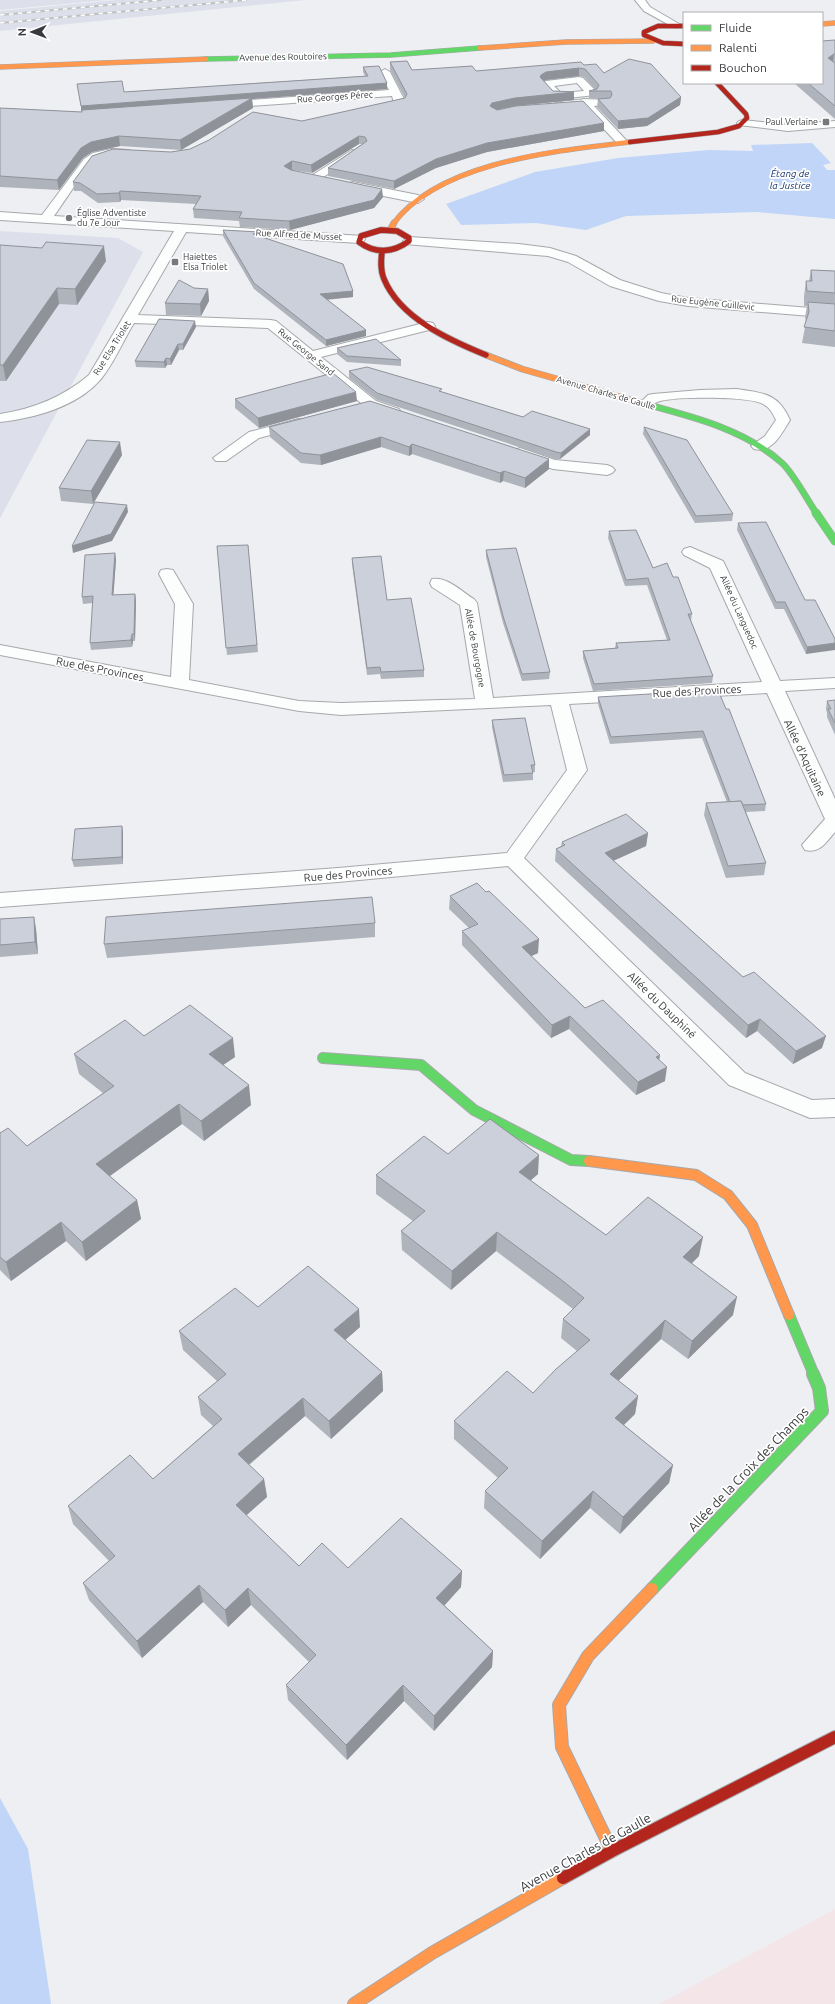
<svg xmlns="http://www.w3.org/2000/svg" width="835" height="2004" viewBox="0 0 835 2004" font-family="Ubuntu,sans-serif">
<style>
.built{fill:#dde0ea}
.education{fill:#f3e5e8}
.water{fill:#c0d5f7}
.lines{fill:none;stroke-linecap:round;stroke-linejoin:round}
.street-casing{stroke:#a7a8ab;stroke-width:2}
.fast-far4-casing{stroke:#a7a8ab;stroke-width:5.5}
.fast-far3-casing{stroke:#a7a8ab;stroke-width:7}
.fast-far2-casing{stroke:#a7a8ab;stroke-width:9}
.fast-far1-casing{stroke:#a7a8ab;stroke-width:12}
.fast-casing{stroke:#a7a8ab;stroke-width:14}
.slow-far3-casing{stroke:#a7a8ab;stroke-width:5.5}
.slow-far2-casing{stroke:#a7a8ab;stroke-width:7}
.slow-far1-casing{stroke:#a7a8ab;stroke-width:12}
.slow-casing{stroke:#a7a8ab;stroke-width:14}
.jam-far2-casing{stroke:#a7a8ab;stroke-width:5.5}
.jam-far1-casing{stroke:#a7a8ab;stroke-width:7}
.jam-casing{stroke:#a7a8ab;stroke-width:14}
.street{fill:#fcfdfd;fill-rule:evenodd}
.fast-far4{stroke:#63d668;stroke-width:4.5}
.fast-far3{stroke:#63d668;stroke-width:5.5}
.fast-far2{stroke:#63d668;stroke-width:8}
.fast-far1{stroke:#63d668;stroke-width:10}
.fast{stroke:#63d668;stroke-width:12}
.slow-far3{stroke:#ff974d;stroke-width:4.5}
.slow-far2{stroke:#ff974d;stroke-width:5.5}
.slow-far1{stroke:#ff974d;stroke-width:10}
.slow{stroke:#ff974d;stroke-width:12}
.jam-far2{stroke:#b3261e;stroke-width:4.5}
.jam-far1{stroke:#b3261e;stroke-width:5.5}
.jam{stroke:#b3261e;stroke-width:12}
.rail-casing{stroke:#c0c0c1;stroke-width:2}
.rail{stroke:#fff;stroke-width:1.5;stroke-dasharray:4.5;stroke-linecap:butt}
.wall{fill:#afb3bc}
.shaded-wall{fill:#8f9299}
.building{fill:#ccd0db;stroke:#8f9299}
.poi-dot{fill:#78797d;stroke:#fff;stroke-width:1.5}
.labels{text-anchor:middle;dominant-baseline:central;stroke-width:3.5;stroke-linejoin:round;paint-order:stroke}
.far-street-label{font-size:9px;fill:#393a3d;stroke:#fff}
.far-poi-label{font-size:9px;fill:#393a3d;stroke:#fff;text-anchor:start}
.far-water-label{font-size:10px;font-style:italic;fill:#14356c;stroke:#fff}
.street-label{font-size:11px;fill:#393a3d;stroke:#fff}
.near-street-label{font-size:13px;fill:#393a3d;stroke:#fff}
</style>
<rect width="100%" height="100%" fill="#eeeff3"/>
<!-- built -->
<g class="built">
<path d="M0,0h107l-107,10z"/>
<path d="M117,0h188l-305,31v-20z"/>
<path d="M0,231l118,7 25,14 -143,266z"/>
</g>
<!-- education -->
<path class="education" d="M835,1909v95h-176z"/>
<!-- water -->
<g class="water">
<path d="M812,143l19,20 -8,2 4,5h8v49l-78,-7 -131,4 -40,14 -50,-7 -75,2 -15,-21 89,-32 83,-14 91,-8 44,1 -2,-6z"/>
<path d="M0,1798l28,51 23,155h-51z"/>
</g>
<g class="lines">
<!-- street casing -->
<g class="street-casing">
<g id="street">
<path d="M635,0h10l5,7 31,18 -5,3 -3,-1 -29,-16z"/>
<path d="M385,69l5,3 16,31 -1,2 -10,1 -3,-10 -170,12 -5,-3 5,-3 167,-12 -9,-18z"/>
<path d="M579,77l4,1 13,13 1,2 -1,2 -38,4 -4,-1 -13,-14 5,-3zM577,83l7,8 -23,2 -7,-7z"/>
<path d="M584,99l25,1 1,2 -1,2 -15,2 32,34 2,2 -2,2h-8l-35,-37 -27,2 -5,-3c6,-6 25,-5 33,-7z"/>
<path d="M743,120l45,5 47,-4v6l-47,4 -49,-6 -2,-2 2,-2z"/>
<path d="M111,149l17,1 6,3c-5,6 -28,1 -39,8 -10,7 -32,43 -41,55l309,20 2,3 -2,3 -4,1 -173,-11 -48,83 133,5 5,1 37,30 115,-29 5,1 2,3 -2,3 -112,28 55,44 23,8 2,3 -2,3 -5,1 -28,-9 -98,-79 -134,-5c-11,18 -20,40 -33,56 -24,28 -67,39 -101,43v-8c33,-5 63,-17 89,-39l85,-144 -174,-11v-8l42,3 42,-56 9,-6z"/>
<path d="M352,150l4,1 2,2 -2,2 -37,25h-8l-2,-2 2,-2z"/>
<path d="M353,182l65,13 6,4 -6,4 -69,-14 -2,-3 2,-3z"/>
<path d="M409,237l110,7 31,4 26,8 44,24 41,13 27,5 147,12v8l-147,-12 -29,-5 -49,-15 -42,-24 -20,-6 -143,-12 -2,-3z"/>
<path d="M736,389c28,4 42,4 54,31 -8,13 -18,34 -36,29l-3,-3 14,-10 11,-16c-4,-8 -6,-12 -13,-16 -14,-8 -91,-8 -106,-2 -7,3 -7,7 -16,5l-2,-3 9,-9 5,-1 47,-4z"/>
<path d="M299,419l5,1 2,3 -2,3 -45,12 -33,23h-10l-3,-3 36,-26z"/>
<path d="M520,448l35,12 52,5 5,2 3,3 -3,3 -5,2 -54,-6 -38,-13 -3,-3 3,-3z"/>
<path d="M690,547l33,14 2,4 55,116 55,-3v10l-50,3 50,108v33c-9,10 -15,22 -30,18l-3,-5 23,-26 -58,-126 -198,11 18,66 -63,88 221,215 67,27 23,-1v18l-25,1 -81,-33 -221,-219 -170,16 -338,25v-14l338,-25 169,-15 60,-83 -16,-65 -210,10 -42,-4 -299,-56v-10l171,32 4,-73 -16,-30 2,-4 6,-1 6,1 20,34 -4,76 110,21 42,2 134,-4 -15,-94 -28,-18 -2,-4 2,-4c15,-3 30,13 42,20l3,4 16,95 269,-16 -52,-114 -26,-13 -2,-3 2,-3z"/>
</g>
</g>
<!-- fast-far4 casing -->
<g class="fast-far4-casing">
<path id="fast-far4" d="M206,59l185,-4 89,-7"/>
</g>
<!-- fast-far3 casing -->
<g class="fast-far3-casing">
<path id="fast-far3" d="M634,401c51,14 108,26 148,62 12,11 25,37 35,51"/>
</g>
<!-- fast-far2 casing -->
<g class="fast-far2-casing">
<path id="fast-far2" d="M816,513l19,28"/>
</g>
<!-- fast-far1 casing -->
<g class="fast-far1-casing">
<g id="fast-far1">
<path d="M323,1058l98,7 53,45 97,50 18,1"/>
<path d="M789,1315l25,60"/>
</g>
</g>
<!-- fast casing -->
<g class="fast-casing">
<path id="fast" d="M652,1589l170,-178 -3,-23 -6,-14"/>
</g>
<!-- slow-far3 casing -->
<g class="slow-far3-casing">
<g id="slow-far3">
<path d="M822,24l13,-1"/>
<path d="M480,48l86,-6 87,-1"/>
<path d="M0,67l206,-8"/>
<path d="M393,224c47,-63 165,-73 237,-82"/>
</g>
</g>
<!-- slow-far2 casing -->
<g class="slow-far2-casing">
<g id="slow-far2">
<path d="M390,230l4,-7"/>
<path d="M486,355l36,14 112,32"/>
</g>
</g>
<!-- slow-far1 casing -->
<g class="slow-far1-casing">
<path id="slow-far1" d="M589,1161l107,14 32,20 24,30 37,90"/>
</g>
<!-- slow casing -->
<g class="slow-casing">
<g id="slow">
<path d="M612,1851l-50,-104 -3,-42 29,-49 64,-67"/>
<path d="M354,2004l78,-51 131,-75"/>
</g>
</g>
<!-- jam-far2 casing -->
<g class="jam-far2-casing">
<g id="jam-far2">
<path d="M684,26h-26l-14,6v3l19,8 21,1"/>
<path d="M630,142l88,-10 21,-6 8,-8 -1,-4 -29,-31"/>
</g>
</g>
<!-- jam-far1 casing -->
<g class="jam-far1-casing">
<g id="jam-far1">
<path d="M381,230l16,1 12,7v3c-16,12 -34,13 -50,1l2,-6z"/>
<path d="M382,251c-1,9 -2,19 2,28 16,39 65,61 102,76"/>
</g>
</g>
<!-- jam casing -->
<g class="jam-casing">
<path id="jam" d="M563,1878l49,-27 223,-114"/>
</g>
<!-- street -->
<use href="#street" class="street"/>
<!-- fast-far4 -->
<use href="#fast-far4" class="fast-far4"/>
<!-- fast-far3 -->
<use href="#fast-far3" class="fast-far3"/>
<!-- fast-far2 -->
<use href="#fast-far2" class="fast-far2"/>
<!-- fast-far1 -->
<use href="#fast-far1" class="fast-far1"/>
<!-- fast -->
<use href="#fast" class="fast"/>
<!-- slow-far3 -->
<use href="#slow-far3" class="slow-far3"/>
<!-- slow-far2 -->
<use href="#slow-far2" class="slow-far2"/>
<!-- slow-far1 -->
<use href="#slow-far1" class="slow-far1"/>
<!-- slow -->
<use href="#slow" class="slow"/>
<!-- jam-far2 -->
<use href="#jam-far2" class="jam-far2"/>
<!-- jam-far1 -->
<use href="#jam-far1" class="jam-far1"/>
<!-- jam -->
<use href="#jam" class="jam"/>
<!-- rail casing -->
<g class="rail-casing">
<g id="rail">
<path d="M0,15l161,-15"/>
<path d="M0,23l246,-23"/>
</g>
</g>
<!-- rail -->
<use href="#rail" class="rail"/>
</g>
<!-- wall -->
<g class="wall">
<path d="M835,40v79l-41,-36h28z"/>
<path d="M390,62l22,8 64,1 108,-6 20,8 77,24 -1,8 -33,21 -29,3 -21,-22 1,-8h1l-10,-1v-7l6,-2 -11,-12 -5,-1 -33,4 -2,1 9,10 21,1v8l-59,6 -20,4h2l107,13v8l-117,21 -51,16 -42,21 -66,-13v-8l34,-24h-3l-47,29 -20,-3h-1l92,27 -9,11 -84,22 -50,-3 -1,-6 -45,-3 -1,-9 3,-5 -75,-4 -1,2 -22,1 -17,-12h-7l-1,-9 98,-30 19,-3 112,-28 103,-23 -15,-28z"/>
<path d="M363,67l24,22 -135,10 1,9 -72,42 -61,-4 -28,6 -9,6 -24,32 -59,-3v-79l82,4 -5,-28 47,8 241,-16 -2,-4z"/>
<path d="M223,230l36,2v4l94,61 -26,3 39,36 -40,10 -72,-57 -31,-53z"/>
<path d="M0,245l106,16 -29,44 -18,-1 -53,77h-6z"/>
<path d="M811,270l24,1v76l-33,-4 4,-21 -1,-5 2,-11h-3v-10l2,-15h3z"/>
<path d="M194,288l14,1 1,12 -8,15 -35,-1 -1,-12z"/>
<path d="M196,327l-13,23h-4l-8,15h-4l-2,3 -29,-1 -1,-6z"/>
<path d="M337,348l64,12v6l-54,-4 -10,-8z"/>
<path d="M349,371l93,21 81,25 67,18 -30,24h-5l-178,-59 -28,-22z"/>
<path d="M235,399l122,2 -98,27 -24,-20z"/>
<path d="M370,401l179,68 -24,19 -22,-7 -3,2 -88,-29 -3,2 -28,-9 -60,18 -20,-2 -31,-26 -1,-10z"/>
<path d="M644,427l89,87 -1,7 -37,2 -52,-89z"/>
<path d="M122,455l-29,49 -32,-3 -2,-13z"/>
<path d="M738,523l97,116 -29,15 -22,-45h-9l-38,-79z"/>
<path d="M609,531l44,37 20,9 19,37 -1,7 22,55 -1,7 -119,8 -10,-33v-7l32,-3 1,-5 51,-3 -20,-55 -22,1 -17,-48z"/>
<path d="M248,545l10,107 -31,3 -10,-109z"/>
<path d="M486,550l64,122 -1,7 -27,2 -19,-58 -17,-66z"/>
<path d="M115,553l1,7 -3,35 22,-1 1,7 -1,40h-2l-1,6 -41,3 -1,-7 3,-40 -10,1 -1,-7z"/>
<path d="M352,558l35,42 37,70v7l-43,2 -1,-5 -13,1 -15,-111z"/>
<path d="M598,697l128,12 40,95 -1,7 -19,1 20,51 -2,12 -38,3 -22,-63 2,-12 21,-1 -25,-64 -92,6 -12,-40z"/>
<path d="M835,700v35l-8,-18v-4l-1,-4 1,-8z"/>
<path d="M492,720l43,45v7h-2v8l-30,2 -11,-55z"/>
<path d="M122,826l1,7v31l-49,3 -2,-7z"/>
<path d="M648,833l-2,13 -33,15 130,116 79,71 -29,16 -36,-33 -11,7 -191,-177 1,-12 5,-3 1,-4z"/>
<path d="M450,896l88,57 -7,3 54,52 74,52 6,21 -29,14 -67,-66 -18,9 -89,-93v-14l7,-3 -20,-19z"/>
<path d="M34,917l2,12 2,25 -38,3v-38z"/>
<path d="M375,923v14l-268,21 -3,-14z"/>
<path d="M144,1036l91,21 -12,8 28,40 -47,36 -22,-17 -72,52 27,24 4,19 -55,42 -20,-20 -55,40 -11,-11v-137l27,13 76,-53 -24,-19 -5,-20z"/>
<path d="M448,1154l90,20 -8,7 76,54 93,21 -7,7 41,52 -45,44 -27,-20 -43,42 20,15 -3,18 -11,11 49,40 -4,18 -49,51 -30,-26 -50,51 -56,-51 1,-17 13,-13 -44,-39v-18l79,-28 44,-42 -16,-13 2,-19 10,-10 -77,-58 -45,39 -49,-40 -1,-19 12,-10 -37,-27v-19z"/>
<path d="M258,1307l102,20 -15,13 37,32 1,19 -52,48 -26,-23 -56,49 15,14 3,18 -21,18 53,51 49,2 114,3 -1,16 -17,18 49,46 -1,16 -58,64 -30,-30 -57,59 -59,-60 -2,-15 23,-23 -58,-57 -23,22 -25,-25 -61,56 -53,-58 -6,-17 26,-22 -36,-37 -5,-18 85,-27 60,-53 -12,-11 -3,-18 19,-16 -34,-31 -4,-19z"/>
</g>
<!-- shaded-wall -->
<g class="shaded-wall">
<path d="M834,54l-2,11 -4,-7z"/>
<path d="M579,68v8l-33,4 -6,3 1,-8 5,-3z"/>
<path d="M387,83v6l-135,10 1,9 -72,42 -1,-10 71,-41 -170,12v-5z"/>
<path d="M574,92v8l-59,6 -23,5 -2,-5 2,-3 23,-5z"/>
<path d="M681,97l-1,8 -33,21 -29,3v-8z"/>
<path d="M604,123v8l-117,21 -51,16 -42,21v-8l42,-22 51,-16z"/>
<path d="M119,136l1,10 -28,6 -9,6 -24,32 -2,-10 24,-32 10,-6z"/>
<path d="M359,136v8l-47,29 -1,-8z"/>
<path d="M292,161v9l-7,5 -1,-9z"/>
<path d="M382,189l1,8 -9,11 -84,22 -1,-9z"/>
<path d="M120,191l1,9 -1,2 -1,-9z"/>
<path d="M259,232v6l-6,-4z"/>
<path d="M104,246l2,15 -29,44 -2,-16z"/>
<path d="M57,288l2,16 -53,77 -3,-16z"/>
<path d="M208,289l1,12 -8,15 -1,-12z"/>
<path d="M353,291v6l-33,3v-6z"/>
<path d="M195,321l1,6 -13,23v-6z"/>
<path d="M366,330v6l-40,10v-6z"/>
<path d="M178,344l1,6 -8,15 -1,-6z"/>
<path d="M166,358l1,7 -2,3 -1,-6z"/>
<path d="M356,392l1,9 -98,27 -1,-10z"/>
<path d="M590,429v6l-30,24 1,-6z"/>
<path d="M381,437v10l-60,18 -1,-10z"/>
<path d="M120,442l2,13 -29,49 -2,-13z"/>
<path d="M412,444v10l-3,2v-9z"/>
<path d="M549,459v10l-24,19v-10z"/>
<path d="M504,471l-1,10 -3,2v-10z"/>
<path d="M127,505l1,7 -16,29 -39,12 -1,-7z"/>
<path d="M115,553l1,7 -3,42 -1,-7z"/>
<path d="M135,594l1,7 -1,40 -1,-7z"/>
<path d="M132,634l1,7 -1,6 -1,-7z"/>
<path d="M835,643v7l-29,4 1,-7z"/>
<path d="M122,826l1,7v31l-1,-7z"/>
<path d="M648,833l-2,13 -42,19 1,-12z"/>
<path d="M34,917l2,12 2,25 -3,-12z"/>
<path d="M539,939l-1,14 -17,8 1,-14z"/>
<path d="M570,1016l-1,13 -18,9 1,-13z"/>
<path d="M760,1019l-3,12 -11,7 2,-13z"/>
<path d="M826,1036l-4,12 -29,16 3,-13z"/>
<path d="M233,1038l2,19 -24,16 -2,-19z"/>
<path d="M660,1055l-2,13 -2,-11z"/>
<path d="M667,1067l-2,14 -29,14 2,-13z"/>
<path d="M249,1085l2,20 -47,36 -3,-20z"/>
<path d="M179,1104l3,20 -82,59 -4,-19z"/>
<path d="M539,1155l-1,19 -21,18 2,-20z"/>
<path d="M137,1200l4,19 -55,42 -4,-19z"/>
<path d="M61,1222l5,19 -55,40 -5,-19z"/>
<path d="M497,1232l-1,19 -45,39 1,-19z"/>
<path d="M703,1237l-4,19 -20,20 4,-19z"/>
<path d="M737,1297l-4,18 -45,44 4,-18z"/>
<path d="M359,1309l1,18 -25,22 -1,-19z"/>
<path d="M665,1320l-4,19 -54,53 3,-18z"/>
<path d="M382,1372l1,19 -52,48 -2,-18z"/>
<path d="M638,1396l-3,18 -23,22 3,-18z"/>
<path d="M303,1398l2,18 -65,56 -2,-18z"/>
<path d="M673,1465l-4,18 -49,51 3,-17z"/>
<path d="M264,1479l3,18 -28,25 -3,-17z"/>
<path d="M593,1491l-3,17 -50,51 2,-18z"/>
<path d="M462,1571l-1,16 -25,28v-17z"/>
<path d="M199,1585l4,17 -61,56 -5,-17z"/>
<path d="M248,1588l3,17 -23,22 -3,-17z"/>
<path d="M493,1651l-1,16 -58,64v-15z"/>
<path d="M403,1685l1,16 -57,59 -1,-15z"/>
</g>
<!-- building -->
<g class="building">
<path d="M835,40v14h-1l-6,4 7,5v43l-27,-23h14v-42z"/>
<path d="M629,59l22,5 30,33 -33,21 -30,3 -20,-22 12,-1 2,-3 -1,-4h-22l8,-2 2,-4 -14,-16 -6,-1 -33,4 -5,3 -1,2 13,14 21,1 -59,6 -23,5 -2,3 7,4 19,-4 67,-5 21,22 -117,20 -51,16 -42,22 -66,-13 39,-27 -2,-4 -6,-1 -48,29 -19,-4 -8,5 7,4 91,19 -8,11 -85,21 -50,-3 3,-6 -49,-3 8,-13 -81,-5 -1,2 -22,1 -17,-11 -7,-1 19,-26 21,-7 58,3 19,-3 19,-9 44,-28 49,9 103,-23 2,-4 -17,-32 17,-1 5,9 60,-4 4,5 105,-9 3,3 12,-1 8,9z"/>
<path d="M379,66l8,17 -306,23 -4,-22 45,-3 2,11 244,-16 -5,-9z"/>
<path d="M252,98l-72,42 -61,-4 -28,6 -10,6 -24,32 -57,-4v-68l82,4v-2z"/>
<path d="M223,230l36,2 -6,2 90,30 10,27 -33,3 46,36 -40,10 -72,-57z"/>
<path d="M46,242l58,4 -29,43 -18,-1 -54,77h-3v-120l42,3z"/>
<path d="M811,270l24,1v22l-28,-2 -1,-10h6z"/>
<path d="M179,280l15,8 14,1 -8,15 -35,-1z"/>
<path d="M808,302l27,2v27l-31,-4 5,-15z"/>
<path d="M159,319l36,2 -12,23h-5l-8,15 -4,-1 -2,4 -29,-1z"/>
<path d="M376,339l25,21 -54,-4 -10,-8z"/>
<path d="M367,367l75,22 -3,2 84,26 9,-6 58,18 -29,24 -5,-1 -179,-59 -28,-22z"/>
<path d="M333,373l23,19 -98,26 -23,-19z"/>
<path d="M370,401l179,58 -24,19 -21,-7 -4,2 -88,-29 -3,3 -28,-10 -61,18 -19,-2 -32,-26z"/>
<path d="M644,427l43,13 46,74 -37,2z"/>
<path d="M87,440l33,2 -29,49 -32,-3z"/>
<path d="M95,502l32,3 -16,29 -39,12z"/>
<path d="M766,522l39,78h10l20,39v4l-28,4 -22,-45h-9l-38,-79z"/>
<path d="M636,530l17,38 14,-5 6,14h5l14,37h-4l25,62 -119,8 -11,-33 35,-3 -2,-5 54,-3 -22,-62 -22,2 -17,-49z"/>
<path d="M248,545l9,100 -31,3 -9,-102z"/>
<path d="M516,548l34,124 -28,2 -19,-58 -17,-66z"/>
<path d="M115,553l-3,42 23,-1 -1,40h-2l-1,6 -41,3 3,-47 -11,1 3,-42z"/>
<path d="M381,556l6,44 24,-2 13,72 -43,2 -1,-5 -13,1 -15,-110z"/>
<path d="M718,690l8,19h3l37,95 -23,1 -2,-4 -11,1 -27,-71 -92,6 -13,-40z"/>
<path d="M835,700v23l-7,-14h3l-4,-8z"/>
<path d="M525,718l10,47h-4l2,8 -29,2 -12,-55z"/>
<path d="M741,801l25,62 -38,3 -22,-63z"/>
<path d="M626,814l22,19 -43,20 138,124 11,-5 72,64 -30,15 -36,-32 -12,6 -192,-176 9,-4 -3,-3z"/>
<path d="M122,826v31l-50,3 3,-31z"/>
<path d="M477,883l9,9 3,-1 50,48 -17,8 63,61 18,-8 57,55 -4,2 11,10 -29,15 -68,-66 -18,9 -90,-94 16,-7 -28,-28z"/>
<path d="M372,897l3,26 -271,21 2,-27z"/>
<path d="M34,917l1,25 -35,3v-26z"/>
<path d="M190,1005l43,33 -24,16 40,31 -48,36 -22,-17 -83,60 41,36 -55,42 -21,-20 -55,40 -6,-5v-124l8,-5 19,18 87,-60 -40,-32 51,-34 19,16z"/>
<path d="M490,1119l49,36 -20,17 87,63 42,-38 55,40 -20,20 54,40 -45,44 -27,-21 -55,54 28,22 -23,22 58,47 -50,52 -30,-26 -51,50 -57,-50 23,-23 -54,-47 53,-50 26,22 23,-24 34,-29 -27,-21 21,-21 -25,-20 -62,-46 -45,39 -51,-40 24,-20 -49,-36 48,-39 24,18z"/>
<path d="M308,1266l51,43 -25,21 48,42 -53,49 -26,-23 -65,56 26,25 -28,26 63,61 23,-23 26,25 53,-50 61,53 -26,27 57,53 -59,65 -31,-31 -57,60 -60,-60 30,-30 -68,-67 -23,22 -26,-25 -62,56 -54,-58 32,-27 -47,-50 62,-51 23,24 69,-60 -24,-22 28,-23 -47,-43 56,-43 23,19z"/>
</g>
<!-- markers -->
<g class="poi-dot">
<rect x="822" y="118" width="8" height="8" rx="2"/>
<circle cx="69" cy="218" r="4"/>
<rect x="171" y="258" width="8" height="8" rx="2"/>
</g>
<g class="labels">
<!-- far-street labels -->
<g class="far-street-label">
<text transform="translate(283 57) rotate(-1)">Avenue des Routoires</text>
<text transform="translate(335 97) rotate(-4)">Rue Georges Pérec</text>
<text transform="translate(299 235) rotate(3)">Rue Alfred de Musset</text>
<text transform="translate(713 303) rotate(6)">Rue Eugène Guillevic</text>
<text transform="translate(112 348) rotate(-58)">Rue Elsa Triolet</text>
<text transform="translate(306 352) rotate(39)">Rue George Sand</text>
<text transform="translate(606 393) rotate(16)">Avenue Charles de Gaulle</text>
<text transform="translate(739 612) rotate(66)">Allée du Languedoc</text>
<text transform="translate(475 648) rotate(80)">Allée de Bourgogne</text>
</g>
<!-- far-poi labels -->
<g class="far-poi-label">
<text x="818" y="122" text-anchor="end">Paul Verlaine</text>
<text x="77" y="213">Église Adventiste<tspan x="77" dy="10">du 7e Jour</tspan></text>
<text x="183" y="257">Haiettes<tspan x="183" dy="10">Elsa Triolet</tspan></text>
</g>
<!-- far-water labels -->
<g class="far-water-label">
<text x="790" y="173">Étang de<tspan x="790" dy="12">la Justice</tspan></text>
</g>
<!-- street labels -->
<g class="street-label">
<text transform="translate(100 669) rotate(11)">Rue des Provinces</text>
<text transform="translate(697 691) rotate(-3)">Rue des Provinces</text>
<text transform="translate(805 758) rotate(65)">Allée d'Aquitaine</text>
<text transform="translate(348 874) rotate(-5)">Rue des Provinces</text>
<text transform="translate(662 1005) rotate(44)">Allée du Dauphiné</text>
</g>
<!-- near-street labels -->
<g class="near-street-label">
<text transform="translate(748 1469) rotate(-46)">Allée de la Croix des Champs</text>
<text transform="translate(585 1852) rotate(-29)">Avenue Charles de Gaulle</text>
</g>
</g>
<!-- legend -->
<rect x="683" y="12" width="140" height="72" fill="#ffffff" stroke="#b0b0b1"/>
<rect x="691" y="25" width="20" height="6" fill="#63d668" stroke="#b0b0b1"/>
<text x="719" y="32" font-size="12" fill="#393a3d">Fluide</text>
<rect x="691" y="45" width="20" height="6" fill="#ff974d" stroke="#b0b0b1"/>
<text x="719" y="52" font-size="12" fill="#393a3d">Ralenti</text>
<rect x="691" y="65" width="20" height="6" fill="#b3261e" stroke="#b0b0b1"/>
<text x="719" y="72" font-size="12" fill="#393a3d">Bouchon</text>
<!-- north arrow -->
<g transform="translate(32 32) rotate(269)" stroke="#ffffff" stroke-width="3" paint-order="stroke">
<path d="M0-3L7 15L0 10L-7 15Z" fill="#393a3d"/>
<text y="-6" font-size="11" font-weight="bold" text-anchor="middle" fill="#393a3d">N</text>
</g>
</svg>
